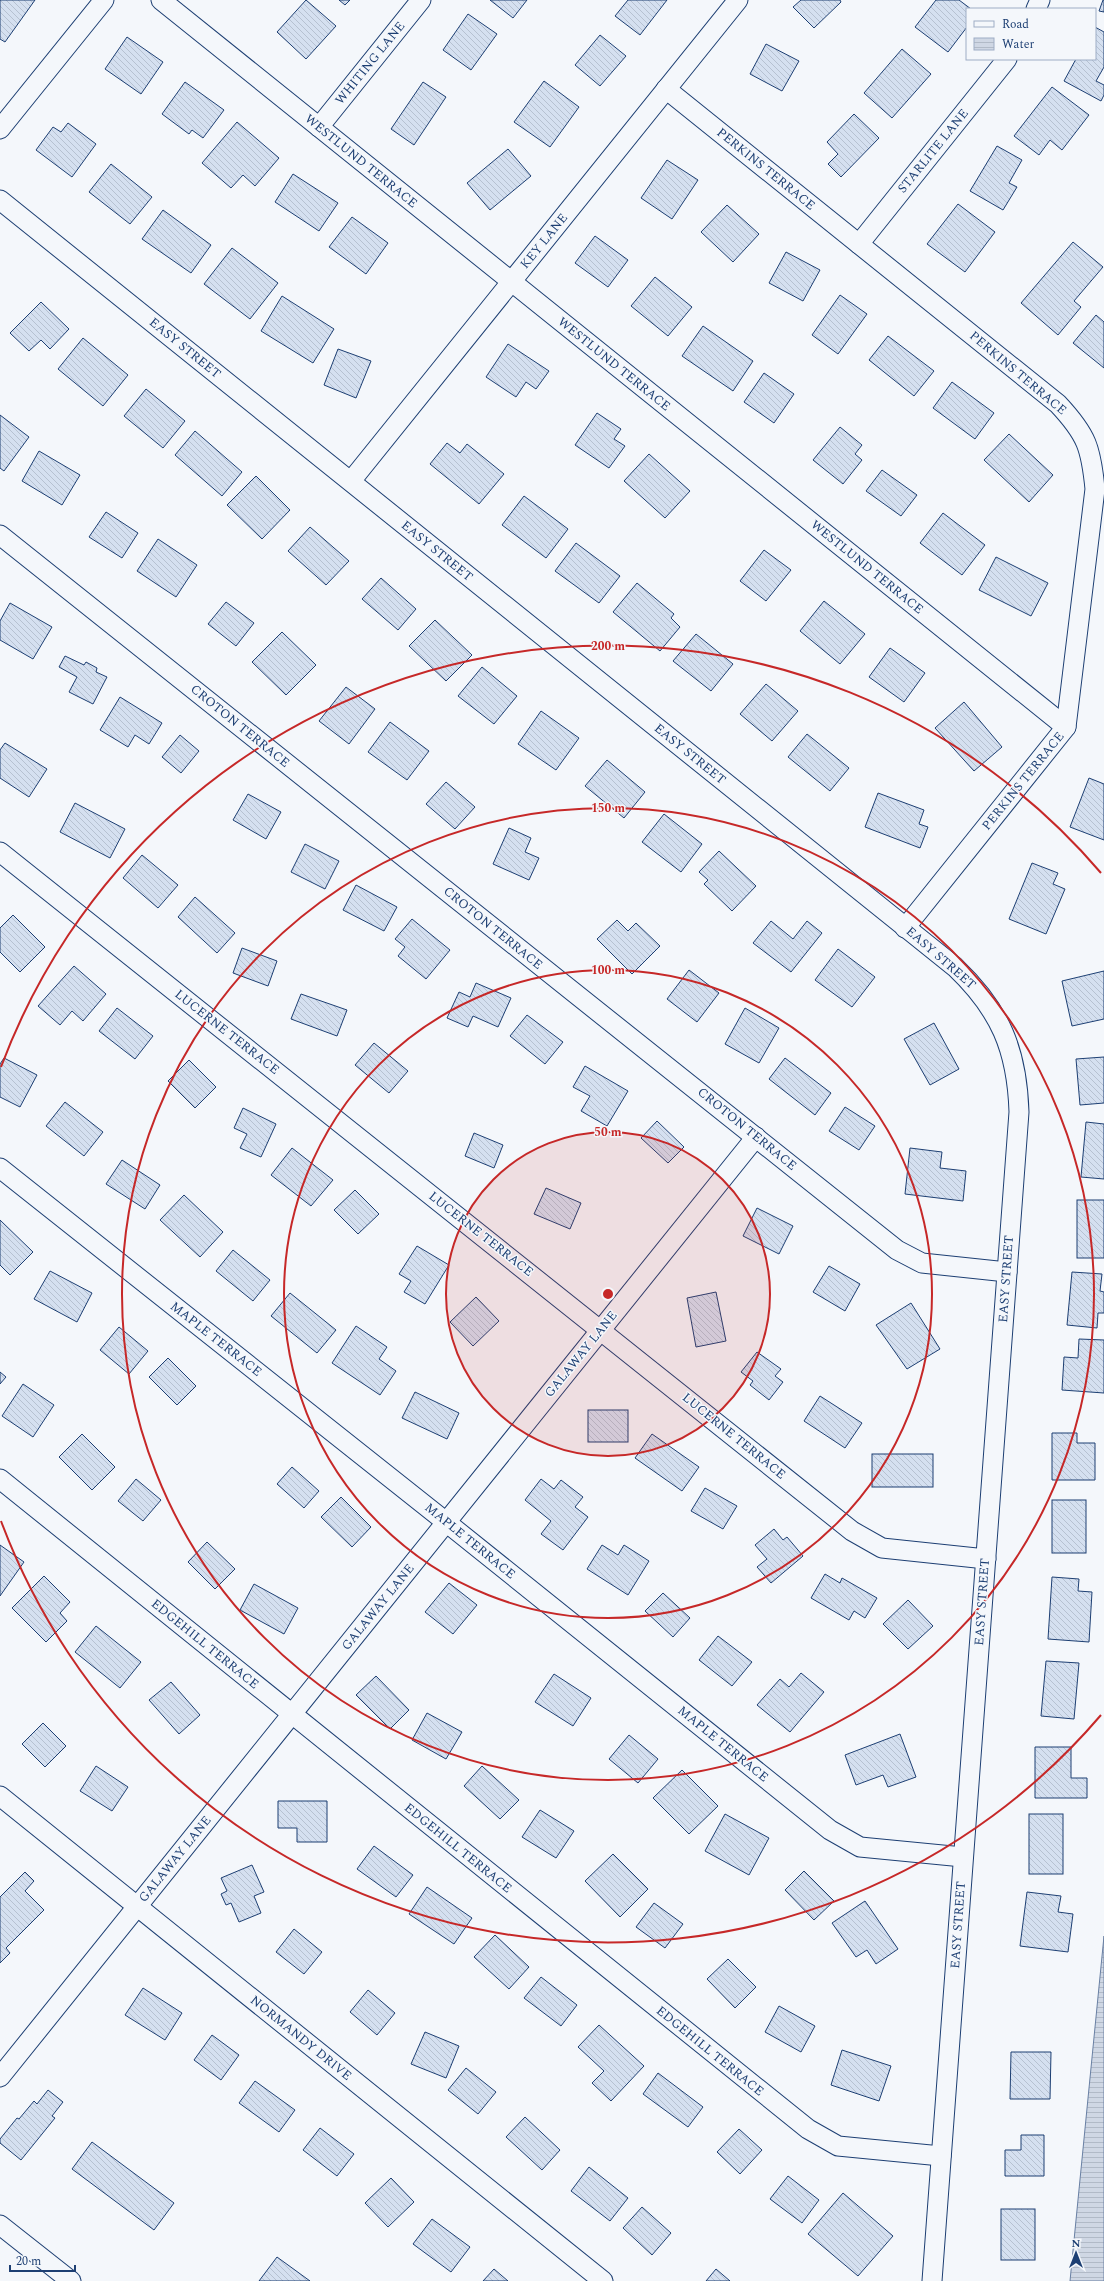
<svg xmlns="http://www.w3.org/2000/svg" width="1104" height="2281" viewBox="0 0 1104 2281" font-family="Spectral,serif">
<style>
.water{fill:url(#water-rules);stroke:#687fa3}
.building{fill:url(#building-back-hatch);stroke:#1d3f73}
.lines{fill:none;stroke-linecap:round;stroke-linejoin:round}
.minor-casing{stroke:#1d3f73;stroke-width:21}
.minor{stroke:#f4f7fb;stroke-width:19}
.ring{fill:none;stroke:#c62828;stroke-width:2}
.labels{text-anchor:middle;dominant-baseline:central;stroke-width:3;stroke-linejoin:round;paint-order:stroke}
.street-label{font-size:13px;fill:#1d3f73;stroke:#f4f7fb}
.centre{fill:#c62828;stroke:#f4f7fb;stroke-width:2}
.ring-label{font-size:12px;text-anchor:middle;font-weight:bold;fill:#c62828;stroke:#f4f7fb;stroke-width:3;stroke-linejoin:round;paint-order:stroke}
</style>
<defs>
<pattern id="water-rules" width="6" height="5" patternUnits="userSpaceOnUse"><rect width="6" height="5" fill="#cfd7e4"/><path d="M0 2.5h6" fill="none" stroke="#b1bac7"/></pattern>
<pattern id="building-back-hatch" width="6" height="6" patternUnits="userSpaceOnUse"><rect width="6" height="6" fill="#d5e0f0"/><path d="M-1 5l2 2M0 0l6 6M5-1l2 2" fill="none" stroke="#b6c1d1"/></pattern>
</defs>
<rect width="100%" height="100%" fill="#f4f7fb"/>
<!-- water -->
<path class="water" d="M1104,1936v345h-34z"/>
<!-- building -->
<g class="building">
<path d="M0,0h35l-30,42 -5,-3z"/>
<path d="M306,0l30,26 -30,33 -29,-27z"/>
<path d="M339,0h11l-5,5z"/>
<path d="M490,0h37l-14,18z"/>
<path d="M628,0h39l-27,35 -25,-19z"/>
<path d="M801,0h39l1,2 -27,26 -21,-21z"/>
<path d="M936,0h23l12,9h-4v18l-19,25 -33,-25z"/>
<path d="M1103,0h1v12l-5,-1z"/>
<path d="M468,14l29,20 -26,36 -28,-20z"/>
<path d="M1095,27l9,5v35l-8,14 8,4v10l-3,6 -37,-20 12,-22h19z"/>
<path d="M600,35l26,21 -26,30 -25,-21z"/>
<path d="M127,37l36,25 -22,32 -36,-25z"/>
<path d="M766,44l33,17 -17,30 -32,-17z"/>
<path d="M902,49l29,25 -39,44 -28,-25z"/>
<path d="M544,81l35,26 -29,40 -36,-25z"/>
<path d="M185,82l39,28 -21,28 -11,-8 -3,4 -27,-20z"/>
<path d="M423,82l23,15 -32,48 -23,-16z"/>
<path d="M1052,87l37,28 -27,35 -12,-10 -11,15 -25,-19z"/>
<path d="M854,114l25,24 -38,39 -13,-13 10,-10 -11,-12z"/>
<path d="M237,122l42,36 -24,28 -12,-11 -12,13 -29,-25z"/>
<path d="M68,123l28,21 -24,33 -36,-27 17,-23 8,5z"/>
<path d="M997,146l25,14 -13,23 8,4 -14,23 -33,-19z"/>
<path d="M508,149l23,27 -41,34 -23,-27z"/>
<path d="M667,160l31,20 -26,39 -31,-21z"/>
<path d="M111,164l41,33 -22,27 -41,-32z"/>
<path d="M293,174l45,29 -19,28 -44,-29z"/>
<path d="M958,204l37,28 -30,40 -38,-28z"/>
<path d="M727,205l32,29 -26,28 -32,-30z"/>
<path d="M163,210l48,35 -20,28 -49,-34z"/>
<path d="M352,217l36,26 -22,31 -37,-27z"/>
<path d="M595,236l33,24 -20,27 -33,-24z"/>
<path d="M1073,242l30,25 -29,34 7,6 -23,28 -37,-32z"/>
<path d="M232,248l46,35 -28,36 -46,-35z"/>
<path d="M786,252l34,18 -17,31 -34,-18z"/>
<path d="M655,277l37,30 -24,29 -37,-30z"/>
<path d="M840,295l27,19 -29,40 -26,-19z"/>
<path d="M282,296l52,33 -21,34 -52,-32z"/>
<path d="M41,302l28,27 -19,20 -9,-9 -12,11 -19,-18z"/>
<path d="M1096,315l8,7v46l-31,-25z"/>
<path d="M703,326l50,35 -20,30 -51,-35z"/>
<path d="M888,336l46,35 -20,25 -45,-36z"/>
<path d="M83,338l45,37 -25,31 -45,-37z"/>
<path d="M508,344l41,27 -13,18 -10,-7 -10,15 -30,-20z"/>
<path d="M338,349l33,12 -15,37 -32,-13z"/>
<path d="M764,373l30,21 -20,29 -30,-21z"/>
<path d="M952,382l42,31 -19,26 -42,-31z"/>
<path d="M146,389l39,32 -22,27 -39,-32z"/>
<path d="M597,413l24,16 -7,10 11,7 -16,22 -34,-23z"/>
<path d="M0,415l29,22 -25,34 -4,-3z"/>
<path d="M840,427l22,18 -7,9 7,6 -19,24 -30,-24z"/>
<path d="M195,431l47,41 -20,24 -47,-41z"/>
<path d="M1009,434l44,41 -24,27 -45,-42z"/>
<path d="M447,443l13,10 7,-9 37,30 -25,30 -49,-40z"/>
<path d="M39,451l41,24 -18,30 -40,-24z"/>
<path d="M649,454l41,37 -25,27 -41,-37z"/>
<path d="M882,470l35,25 -16,21 -35,-25z"/>
<path d="M256,476l34,34 -28,29 -35,-34z"/>
<path d="M524,496l44,33 -22,29 -44,-33z"/>
<path d="M106,512l32,21 -16,25 -33,-21z"/>
<path d="M943,513l42,32 -23,30 -42,-32z"/>
<path d="M310,527l39,34 -23,24 -38,-34z"/>
<path d="M158,539l39,26 -21,32 -39,-26z"/>
<path d="M576,543l44,33 -21,27 -44,-32z"/>
<path d="M764,550l27,20 -25,31 -26,-20z"/>
<path d="M996,557l52,26 -17,33 -52,-26z"/>
<path d="M381,578l35,31 -18,21 -36,-31z"/>
<path d="M637,583l37,31 -3,4 9,9 -20,24 -47,-39z"/>
<path d="M824,601l41,33 -25,30 -40,-33z"/>
<path d="M226,602l28,21 -18,23 -28,-22z"/>
<path d="M10,603l42,24 -19,32 -33,-19v-19z"/>
<path d="M435,620l37,35 -26,26 -37,-35z"/>
<path d="M282,632l34,33 -30,30 -34,-33z"/>
<path d="M696,634l37,30 -22,27 -38,-30z"/>
<path d="M890,648l35,25 -21,29 -35,-25z"/>
<path d="M65,656l19,9 2,-3 11,6 -1,4 11,5 -14,27 -24,-12 8,-15 -18,-10z"/>
<path d="M482,667l35,29 -23,28 -36,-28z"/>
<path d="M766,684l32,27 -26,30 -32,-27z"/>
<path d="M346,687l29,22 -26,35 -30,-23z"/>
<path d="M120,697l42,26 -13,21 -14,-9 -7,12 -28,-17z"/>
<path d="M964,702l38,45 -28,24 -39,-43z"/>
<path d="M541,711l38,27 -23,32 -38,-26z"/>
<path d="M390,722l39,29 -22,29 -39,-28z"/>
<path d="M807,734l42,34 -19,23 -42,-34z"/>
<path d="M180,735l19,16 -18,22 -19,-16z"/>
<path d="M5,743l42,26 -18,28 -29,-19v-28z"/>
<path d="M607,760l38,32 -21,26 -39,-32z"/>
<path d="M1089,778l15,6v56l-34,-13z"/>
<path d="M446,782l29,25 -20,22 -29,-25z"/>
<path d="M878,793l46,17 -5,14 9,3 -8,21 -55,-21z"/>
<path d="M248,794l33,18 -15,27 -33,-19z"/>
<path d="M75,803l50,26 -15,29 -50,-26z"/>
<path d="M664,814l38,30 -21,28 -39,-30z"/>
<path d="M509,828l22,10 -6,14 14,6 -10,22 -36,-16z"/>
<path d="M305,844l34,17 -14,28 -34,-17z"/>
<path d="M719,851l37,35 -24,25 -28,-27 4,-4 -9,-8z"/>
<path d="M142,855l36,30 -20,23 -35,-30z"/>
<path d="M1032,863l26,10 -5,11 12,5 -19,45 -37,-15z"/>
<path d="M356,885l41,22 -13,24 -41,-21z"/>
<path d="M195,897l40,36 -18,20 -39,-36z"/>
<path d="M13,915l32,32 -25,25 -20,-20v-24z"/>
<path d="M412,919l38,31 -24,29 -28,-23 7,-9 -10,-8z"/>
<path d="M617,920l11,11 8,-8 24,23 -28,28 -35,-35z"/>
<path d="M771,921l22,18 14,-18 15,12 -31,39 -38,-29z"/>
<path d="M242,948l35,13 -9,25 -35,-13z"/>
<path d="M838,949l37,28 -23,30 -37,-27z"/>
<path d="M74,966l32,28 -23,27 -11,-10 -12,14 -22,-19z"/>
<path d="M689,970l30,23 -22,29 -30,-23z"/>
<path d="M1104,971v48l-32,7 -10,-45z"/>
<path d="M476,983l35,15 -13,29 -25,-11 -5,11 -21,-9 12,-26 11,5z"/>
<path d="M301,994l46,16 -10,26 -46,-17z"/>
<path d="M117,1008l36,28 -18,23 -36,-28z"/>
<path d="M745,1008l34,20 -20,35 -34,-19z"/>
<path d="M527,1015l36,27 -18,22 -35,-28z"/>
<path d="M934,1023l25,46 -29,16 -26,-46z"/>
<path d="M374,1043l34,28 -19,22 -34,-28z"/>
<path d="M1104,1057v46l-24,2 -4,-46z"/>
<path d="M4,1058l33,17 -17,32 -20,-10v-33z"/>
<path d="M785,1058l46,35 -16,22 -46,-36z"/>
<path d="M189,1060l27,27 -21,21 -27,-27z"/>
<path d="M585,1066l43,25 -21,35 -26,-15 9,-15 -17,-9z"/>
<path d="M65,1102l38,30 -19,24 -38,-30z"/>
<path d="M845,1107l30,19 -16,24 -30,-19z"/>
<path d="M243,1108l33,16 -15,33 -21,-9 7,-14 -13,-6z"/>
<path d="M657,1121l27,26 -16,16 -27,-25z"/>
<path d="M1086,1122l18,2v55l-23,-2z"/>
<path d="M474,1133l29,12 -9,23 -29,-12z"/>
<path d="M292,1148l41,32 -22,26 -40,-31z"/>
<path d="M910,1148l32,4 -2,16 26,3 -3,30 -58,-7z"/>
<path d="M122,1160l38,25 -15,24 -39,-25z"/>
<path d="M546,1188l35,15 -11,26 -36,-15z"/>
<path d="M355,1190l24,24 -21,20 -24,-24z"/>
<path d="M184,1195l39,37 -23,25 -40,-37z"/>
<rect x="1077" y="1200" width="27" height="58"/>
<path d="M757,1208l36,18 -14,28 -36,-18z"/>
<path d="M0,1220l33,32 -23,23 -10,-10z"/>
<path d="M417,1246l32,19 -24,39 -21,-12 7,-11 -12,-7z"/>
<path d="M233,1250l37,30 -17,21 -37,-30z"/>
<path d="M829,1266l31,18 -15,27 -32,-19z"/>
<path d="M50,1271l42,22 -15,29 -43,-23z"/>
<path d="M1072,1272l30,2 -2,17 4,1v21h-6l-1,15 -30,-3z"/>
<path d="M716,1292l10,49 -30,6 -9,-49z"/>
<path d="M290,1293l46,37 -19,23 -46,-37z"/>
<path d="M476,1297l23,24 -26,25 -23,-24z"/>
<path d="M911,1303l29,46 -33,20 -31,-44z"/>
<path d="M356,1326l31,21 -8,12 17,12 -16,24 -48,-32z"/>
<path d="M119,1327l29,24 -19,23 -29,-24z"/>
<path d="M1079,1339l25,1v53l-42,-3 2,-33 14,1z"/>
<path d="M757,1352l24,17 -6,7 8,6 -14,18 -19,-15 3,-4 -12,-9z"/>
<path d="M168,1358l28,28 -19,19 -28,-28z"/>
<path d="M0,1372l6,5 -6,7z"/>
<path d="M23,1384l31,21 -21,32 -31,-21z"/>
<path d="M415,1392l44,21 -12,26 -45,-21z"/>
<path d="M820,1396l42,27 -17,25 -41,-27z"/>
<rect x="588" y="1410" width="40" height="32"/>
<path d="M1052,1433h25v10h18v37h-43z"/>
<path d="M82,1434l33,33 -23,23 -33,-33z"/>
<path d="M652,1434l47,33 -17,24 -47,-33z"/>
<rect x="872" y="1454" width="61" height="33"/>
<path d="M292,1467l27,24 -15,17 -27,-24z"/>
<path d="M136,1479l25,21 -18,21 -25,-20z"/>
<path d="M541,1479l13,10 7,-9 22,17 -8,10 13,10 -25,33 -22,-16 10,-13 -26,-21z"/>
<path d="M705,1488l32,18 -14,23 -32,-18z"/>
<path d="M341,1497l30,30 -19,20 -31,-30z"/>
<rect x="1052" y="1500" width="34" height="53"/>
<path d="M774,1529l9,11 4,-3 16,19 -32,27 -14,-16 10,-8 -12,-14z"/>
<path d="M207,1542l28,27 -20,20 -27,-27z"/>
<path d="M0,1545l24,17 -24,34z"/>
<path d="M602,1545l16,10 6,-10 25,16 -21,34 -41,-26z"/>
<path d="M825,1574l15,9 2,-5 35,20 -12,20 -11,-7 -5,9 -38,-22z"/>
<path d="M44,1576l26,26 -10,11 7,8 -21,21 -34,-34z"/>
<path d="M1052,1577l27,2 -1,12 14,1 -3,50 -41,-3z"/>
<path d="M449,1583l28,22 -24,29 -28,-22z"/>
<path d="M254,1584l44,24 -14,26 -44,-24z"/>
<path d="M663,1593l27,25 -17,19 -28,-26z"/>
<path d="M908,1600l25,26 -25,23 -25,-25z"/>
<path d="M96,1626l45,36 -21,26 -45,-36z"/>
<path d="M718,1636l34,26 -20,24 -33,-26z"/>
<path d="M1046,1661l33,2 -5,56 -33,-3z"/>
<path d="M801,1673l23,19 -34,40 -33,-27 23,-26 9,8z"/>
<path d="M554,1674l37,24 -18,28 -38,-24z"/>
<path d="M376,1676l33,34 -19,19 -34,-34z"/>
<path d="M171,1682l29,33 -21,19 -30,-34z"/>
<path d="M427,1713l35,19 -16,27 -34,-19z"/>
<path d="M43,1723l23,23 -21,21 -23,-23z"/>
<path d="M900,1734l16,43 -28,10 -5,-12 -27,10 -11,-30z"/>
<path d="M629,1735l29,24 -20,24 -29,-24z"/>
<path d="M1035,1747h36v31h16v20h-52z"/>
<path d="M96,1766l32,21 -16,24 -32,-20z"/>
<path d="M482,1766l37,34 -19,19 -36,-33z"/>
<path d="M682,1770l36,36 -29,28 -36,-36z"/>
<path d="M278,1801h49v41h-30v-14h-19z"/>
<path d="M540,1810l34,21 -18,27 -34,-21z"/>
<path d="M725,1814l44,24 -20,37 -44,-24z"/>
<rect x="1029" y="1814" width="34" height="60"/>
<path d="M374,1846l39,29 -17,22 -39,-28z"/>
<path d="M613,1854l35,35 -28,28 -35,-36z"/>
<path d="M252,1865l12,27 -10,4 7,17 -22,9 -8,-19 -5,2 -5,-11 6,-3 -6,-13z"/>
<path d="M804,1871l30,30 -20,19 -29,-30z"/>
<path d="M25,1872l9,9 -9,10 19,19 -38,38 4,5 -10,10v-66z"/>
<path d="M427,1887l45,31 -18,26 -45,-30z"/>
<path d="M1027,1892l34,4 -3,16 15,2 -5,38 -48,-6z"/>
<path d="M865,1901l33,48 -22,15 -9,-14 -11,7 -24,-34z"/>
<path d="M654,1903l29,21 -18,24 -29,-21z"/>
<path d="M294,1929l28,23 -18,22 -28,-22z"/>
<path d="M495,1935l34,32 -20,22 -35,-32z"/>
<path d="M728,1959l28,28 -21,21 -28,-29z"/>
<path d="M541,1977l36,28 -16,21 -37,-28z"/>
<path d="M143,1988l39,25 -17,27 -40,-25z"/>
<path d="M368,1990l27,23 -18,22 -27,-23z"/>
<path d="M779,2006l36,20 -14,26 -36,-20z"/>
<path d="M599,2025l45,41 -33,35 -19,-18 12,-12 -26,-24z"/>
<path d="M425,2032l34,14 -13,32 -35,-14z"/>
<path d="M212,2035l27,20 -18,25 -27,-20z"/>
<path d="M842,2050l49,16 -12,35 -48,-16z"/>
<path d="M1011,2052h40l-1,47h-40z"/>
<path d="M466,2068l30,24 -18,22 -30,-24z"/>
<path d="M658,2073l45,34 -15,20 -45,-33z"/>
<path d="M255,2081l40,29 -16,22 -40,-29z"/>
<path d="M48,2090l15,12 -11,14 3,2 -34,42 -21,-17v-4l17,-21 2,1 15,-18 3,3z"/>
<path d="M525,2117l35,33 -18,20 -36,-33z"/>
<path d="M320,2128l34,26 -17,22 -34,-26z"/>
<path d="M739,2129l23,21 -22,24 -23,-22z"/>
<path d="M1021,2135h23v41h-39v-26h16z"/>
<path d="M92,2142l82,61 -20,27 -82,-61z"/>
<path d="M589,2167l39,31 -18,23 -39,-30z"/>
<path d="M788,2176l31,24 -17,23 -32,-24z"/>
<path d="M391,2178l23,24 -26,25 -23,-24z"/>
<path d="M843,2193l50,43 -35,40 -50,-42z"/>
<path d="M642,2207l29,26 -19,22 -29,-27z"/>
<rect x="1001" y="2209" width="34" height="51"/>
<path d="M432,2219l38,28 -19,25 -38,-28z"/>
<path d="M277,2257l33,24h-51z"/>
<path d="M494,2269l14,12h-25z"/>
<path d="M716,2269l14,12h-24z"/>
</g>
<g class="lines">
<!-- minor casing -->
<g class="minor-casing">
<g id="minor">
<path d="M161,0l905,727"/>
<path d="M1036,9l4,-9"/>
<path d="M666,89l392,315c29,31 33,44 37,85l-29,238 -161,201"/>
<path d="M319,127l102,-127"/>
<path d="M0,129l104,-129"/>
<path d="M0,200l955,767c45,43 62,82 64,145l-87,1169"/>
<path d="M859,244l148,-185"/>
<path d="M351,481l387,-481"/>
<path d="M0,535l897,715 25,13 85,9"/>
<path d="M0,852l852,679 30,17 104,11"/>
<path d="M0,1168l446,354 384,308 30,17 103,10"/>
<path d="M0,1479l808,650 30,17 103,10"/>
<path d="M0,1796l603,485"/>
<path d="M0,2077l756,-940"/>
<path d="M0,2225l71,56"/>
</g>
</g>
<!-- minor -->
<use href="#minor" class="minor"/>
</g>
<!-- distance rings -->
<circle cx="608" cy="1294" r="162" fill="#c62828" fill-opacity=".12"/>
<g class="ring">
<circle cx="608" cy="1294" r="162"/>
<circle cx="608" cy="1294" r="324"/>
<circle cx="608" cy="1294" r="486"/>
<path d="M1101 1715A648 648 0 0 1 1 1521M1 1067A648 648 0 0 1 1101 873"/>
</g>
<g class="labels">
<!-- street labels -->
<g class="street-label">
<text transform="translate(370 63) rotate(-51)">WHITING LANE</text>
<text transform="translate(933 151) rotate(-51)">STARLITE LANE</text>
<text transform="translate(361 161) rotate(39)">WESTLUND TERRACE</text>
<text transform="translate(766 169) rotate(39)">PERKINS TERRACE</text>
<text transform="translate(544 241) rotate(-51)">KEY LANE</text>
<text transform="translate(185 348) rotate(39)">EASY STREET</text>
<text transform="translate(614 364) rotate(39)">WESTLUND TERRACE</text>
<text transform="translate(1018 373) rotate(40)">PERKINS TERRACE</text>
<text transform="translate(437 551) rotate(39)">EASY STREET</text>
<text transform="translate(867 567) rotate(39)">WESTLUND TERRACE</text>
<text transform="translate(240 726) rotate(39)">CROTON TERRACE</text>
<text transform="translate(690 754) rotate(39)">EASY STREET</text>
<text transform="translate(1023 781) rotate(-51)">PERKINS TERRACE</text>
<text transform="translate(493 928) rotate(39)">CROTON TERRACE</text>
<text transform="translate(941 958) rotate(41)">EASY STREET</text>
<text transform="translate(227 1032) rotate(38)">LUCERNE TERRACE</text>
<text transform="translate(747 1129) rotate(39)">CROTON TERRACE</text>
<text transform="translate(481 1234) rotate(38)">LUCERNE TERRACE</text>
<text transform="translate(1006 1279) rotate(-86)">EASY STREET</text>
<text transform="translate(216 1339) rotate(38)">MAPLE TERRACE</text>
<text transform="translate(581 1354) rotate(-51)">GALAWAY LANE</text>
<text transform="translate(734 1436) rotate(39)">LUCERNE TERRACE</text>
<text transform="translate(470 1541) rotate(39)">MAPLE TERRACE</text>
<text transform="translate(982 1602) rotate(-86)">EASY STREET</text>
<text transform="translate(378 1607) rotate(-51)">GALAWAY LANE</text>
<text transform="translate(205 1644) rotate(39)">EDGEHILL TERRACE</text>
<text transform="translate(723 1744) rotate(39)">MAPLE TERRACE</text>
<text transform="translate(458 1848) rotate(39)">EDGEHILL TERRACE</text>
<text transform="translate(175 1859) rotate(-51)">GALAWAY LANE</text>
<text transform="translate(958 1925) rotate(-86)">EASY STREET</text>
<text transform="translate(301 2038) rotate(39)">NORMANDY DRIVE</text>
<text transform="translate(710 2051) rotate(39)">EDGEHILL TERRACE</text>
</g>
</g>
<circle cx="608" cy="1294" r="6" class="centre"/>
<g class="ring-label">
<text x="608" y="650">200 m</text>
<text x="608" y="812">150 m</text>
<text x="608" y="974">100 m</text>
<text x="608" y="1136">50 m</text>
</g>
<!-- legend -->
<rect x="966" y="8" width="130" height="52" fill="#f4f7fb" stroke="#9eadc5"/>
<rect x="974" y="21" width="20" height="6" fill="#f4f7fb" stroke="#9eadc5"/>
<text x="1002" y="28" font-size="12" fill="#1d3f73">Road</text>
<rect x="974" y="38" width="20" height="12" fill="url(#water-rules)" stroke="#9eadc5"/>
<text x="1002" y="48" font-size="12" fill="#1d3f73">Water</text>
<!-- north arrow -->
<g transform="translate(1076 2253)" stroke="#f4f7fb" stroke-width="3" paint-order="stroke">
<path d="M0-3L7 15L0 10L-7 15Z" fill="#1d3f73"/>
<text y="-6" font-size="11" font-weight="bold" text-anchor="middle" fill="#1d3f73">N</text>
</g>
<!-- scale -->
<path d="M10 2265v6h65v-6" fill="none" stroke="#1d3f73" stroke-width="2"/>
<text x="16" y="2265" font-size="12" fill="#1d3f73" stroke="#f4f7fb" stroke-width="3" paint-order="stroke">20 m</text>
</svg>
